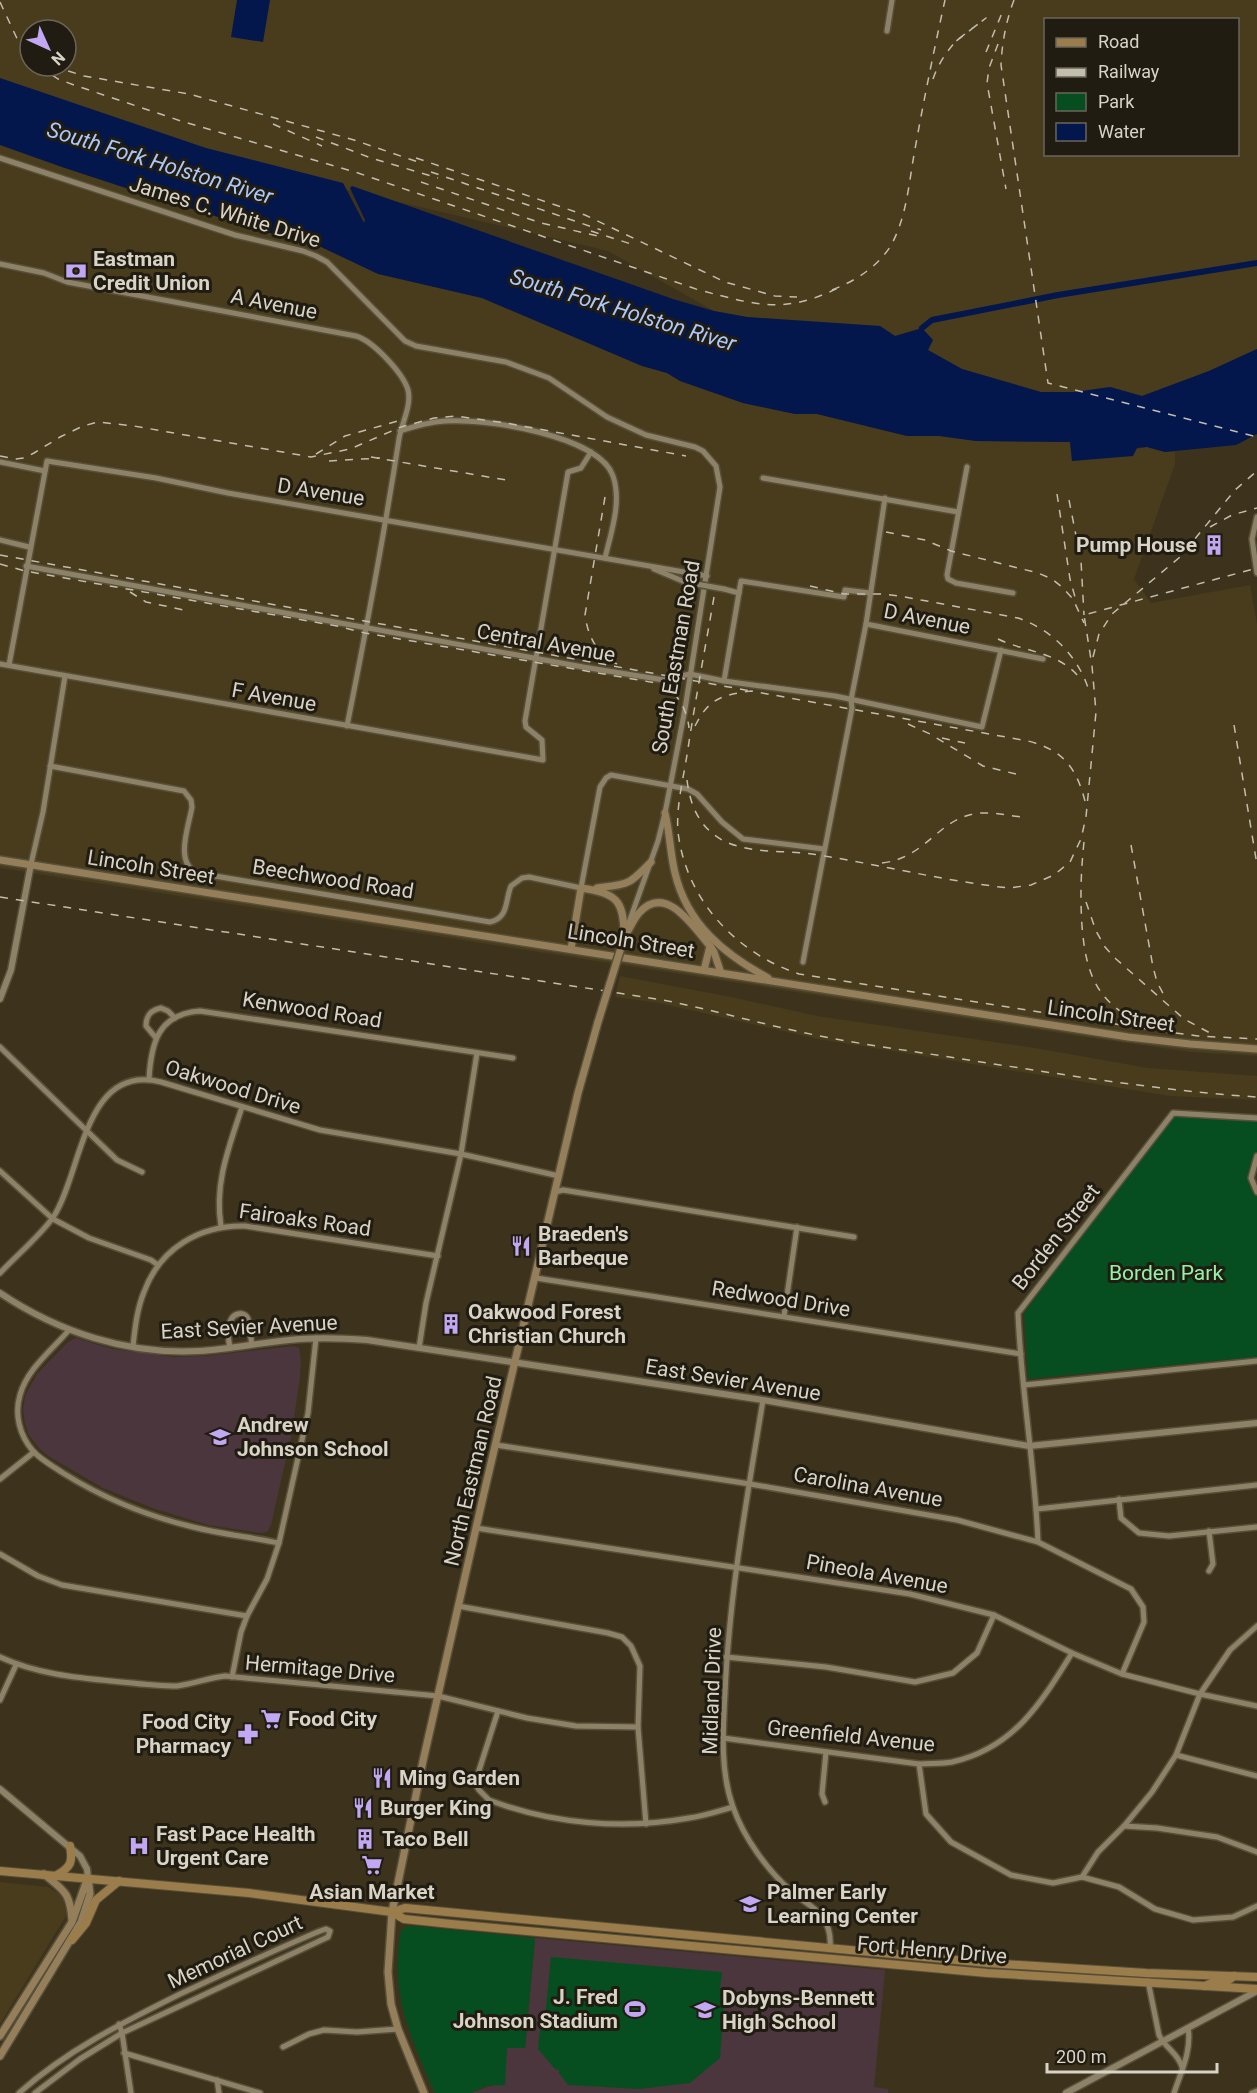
<svg xmlns="http://www.w3.org/2000/svg" width="1257" height="2093" viewBox="0 0 1257 2093" font-family="Roboto,sans-serif">
<style>
.built{fill:#483c1d;fill-rule:evenodd}
.education{fill:#4a363c}
.green{fill:#064e20}
.water{fill:#03174c}
.lines{fill:none;stroke-linecap:round;stroke-linejoin:round}
.canal{stroke:#03174c;stroke-width:6}
.minor-casing{stroke:#574f3a;stroke-width:8}
.tertiary-casing{stroke:#574f3a;stroke-width:9}
.secondary-casing{stroke:#574f3a;stroke-width:10}
.primary-casing{stroke:#574f3a;stroke-width:10}
.minor{stroke:#8d8268;stroke-width:5}
.tertiary{stroke:#8d8268;stroke-width:6}
.secondary{stroke:#947f5a;stroke-width:7}
.primary{stroke:#9b7d4c;stroke-width:8}
.rail{stroke:#c3bdae;stroke-width:1.5;stroke-dasharray:8 8;stroke-linecap:butt}
.minor-bridge-casing{stroke:#574f3a;stroke-width:8;stroke-linecap:butt}
.secondary-bridge-casing{stroke:#574f3a;stroke-width:10;stroke-linecap:butt}
.minor-bridge{stroke:#8d8268;stroke-width:5}
.secondary-bridge{stroke:#947f5a;stroke-width:7}
.labels{text-anchor:middle;dominant-baseline:central;stroke-width:6;stroke-linejoin:round;paint-order:stroke}
.street-label{font-size:21px;fill:#d9d3c6;stroke:#201c12}
.poi-label{font-size:21px;font-weight:bold;fill:#d9d3c6;stroke:#201c12;text-anchor:start}
.park-label{font-size:21px;fill:#97f0a8;stroke:#201c12}
.water-label{font-size:22px;font-style:italic;fill:#acc7fb;stroke:#201c12}
</style>
<rect width="100%" height="100%" fill="#3d331c"/>
<!-- built -->
<g class="built">
<path d="M0,0h1257v349l-48,22 -67,25 -32,-9 -35,5h-34l-79,-23 -34,-19 -6,-21 -27,7 -15,-10 -133,-9 -33,-6 -106,-60 -346,-81 -262,-86zM1046,20h192v134h-192zM30,30h36v36h-36z"/>
<path d="M0,144l160,55 139,43 20,4 61,28 102,24 160,68 25,7 13,8 63,22 52,11h22l90,22h32l37,5 94,1 2,19 75,-14 18,5 10,-1v13l-41,115 17,24 99,-18 7,39v432l-66,-4 -113,-16 -1078,-168z"/>
<path d="M620,976l111,21 86,19 218,32 113,20 109,8v24l-87,-4 -352,-57 -159,-36 -44,-6z"/>
<path d="M0,1882l48,5 14,9 5,18 -67,110z"/>
</g>
<!-- education -->
<g class="education">
<path d="M76,1338l36,11 61,8 33,-1 88,-10 5,2 2,13 -1,16 -8,55 -21,93 -4,7 -6,1 -53,-8 -53,-16 -52,-21 -55,-32 -8,-7 -11,-14 -4,-12 -2,-13 2,-14 12,-22 31,-32z"/>
<path d="M535,1938l350,32 -11,117 14,2v4h-417l25,-9 11,-36h18z"/>
</g>
<!-- green -->
<g class="green">
<path d="M1171,1115l86,6v35l-6,22 6,14v165l-229,22 -4,-66z"/>
<path d="M413,1926l122,12 -10,110h-18l-2,37 -19,1 -15,7h-36c-20,-44 -41,-90 -37,-139 1,-10 0,-19 6,-27z"/>
<path d="M551,1957l171,15 -2,16 5,1 -5,69 -30,25 -51,6 -71,-4 -9,-12v-3l-4,-1 -17,-20 2,-20h4z"/>
</g>
<!-- water -->
<g class="water">
<path d="M237,0h33l-7,42 -32,-5z"/>
<path d="M0,78l206,70 137,35 21,40 1,-3 -15,-32 2,-2 321,113 41,12 33,6 133,9 15,10 27,-8 11,12 -5,10 34,19 79,23h34l35,-5 32,9 67,-25 48,-22v85l-21,11 -71,7 -18,-5 -10,1 -4,8 -61,5 -2,-19 -94,-1 -37,-5h-32l-90,-22h-22l-52,-11 -63,-22 -13,-8 -25,-7 -160,-68 -104,-24 -59,-28 -20,-4c-100,-31 -201,-61 -299,-97z"/>
</g>
<g class="lines">
<!-- canal -->
<path class="canal" d="M922,328l10,-8 126,-25 199,-32"/>
<!-- minor casing -->
<g class="minor-casing">
<g id="minor">
<path d="M887,31l5,-31"/>
<path d="M0,158l235,77 68,16 13,5 11,6 78,79 11,5 90,16 43,16 58,39 39,18 49,12 8,4 13,15 4,21 -35,222 -20,104 -7,28 -31,87"/>
<path d="M0,264l44,9 23,9 289,54c17,5 47,37 52,54 4,15 -7,35 -9,49 -15,96 -33,192 -52,287"/>
<path d="M400,431c15,-5 29,-9 45,-10 38,-3 154,14 168,55 9,26 -2,57 -8,82"/>
<path d="M0,462l45,9"/>
<path d="M967,467l-20,108 1,4 8,4 57,10"/>
<path d="M763,478l195,34"/>
<path d="M1257,517l-5,22 5,34"/>
<path d="M0,540l29,7"/>
<path d="M26,566l557,101 81,13 26,-6 34,7 111,15 147,31 19,-77"/>
<path d="M654,569l31,13"/>
<path d="M724,589l15,4"/>
<path d="M866,624l177,35"/>
<path d="M0,664l543,96 -1,-20 -16,-13 -1,-6 43,-249 13,-4 10,-16"/>
<path d="M9,665l38,-204 109,17 72,15 479,83"/>
<path d="M724,681l17,-100 103,16 1,-7 25,3"/>
<path d="M50,766l134,25 7,9 1,7c-3,18 -18,56 5,66l293,49c19,-4 15,-22 21,-36l11,-8 7,-1 52,11 19,-101 6,-9 5,-3 77,14 9,5 25,28 21,17 81,10"/>
<path d="M31,864l12,-52 22,-136"/>
<path d="M803,962l49,-254 -1,-8 15,-76 19,-126"/>
<path d="M156,1038l-10,-12c0,-11 5,-16 15,-18l7,3 7,7"/>
<path d="M0,1047l117,113 25,12"/>
<path d="M149,1079c2,-36 9,-65 51,-68l313,47"/>
<path d="M1257,1156l-6,22 6,14"/>
<path d="M0,1171l53,48 36,19 62,22 7,5"/>
<path d="M555,1192l8,-2 291,47"/>
<path d="M221,1226c-7,-42 8,-79 21,-119"/>
<path d="M0,1273c15,-16 43,-40 54,-57 28,-44 30,-154 107,-134l159,48 141,24 98,22"/>
<path d="M536,1278l485,76"/>
<path d="M784,1316l13,-89"/>
<path d="M69,1330c-17,20 -42,39 -49,65 -6,20 0,41 13,56 8,9 20,15 30,22 40,25 84,43 130,54 28,7 57,10 86,16"/>
<path d="M133,1346c2,-18 4,-37 11,-54 16,-44 56,-67 101,-66l193,30"/>
<path d="M230,1348c-2,-8 -4,-32 8,-34 3,-1 7,0 9,3 4,6 3,20 5,28"/>
<path d="M419,1348l7,-45 35,-149 16,-101"/>
<path d="M1024,1385l233,-24"/>
<path d="M763,1400c-16,98 -34,195 -38,294 -2,37 -5,77 8,113 11,31 34,63 59,85 10,9 24,15 31,26 7,10 8,19 7,30"/>
<path d="M496,1445l254,39 207,36 81,22 93,47 12,18 1,15 -22,52"/>
<path d="M0,1479l34,-27"/>
<path d="M1119,1499l2,19 18,15 30,3 88,-9"/>
<path d="M1037,1509l220,-24"/>
<path d="M476,1528l434,66 84,21 78,38 50,21 78,20 57,12"/>
<path d="M1038,1542c-3,-76 -17,-152 -20,-229l155,-200 84,5"/>
<path d="M0,1554l38,22 24,9 185,31"/>
<path d="M1209,1571l4,-7 -4,-33"/>
<path d="M458,1606l150,27 14,4 9,9 9,20 -2,61 8,97"/>
<path d="M0,1657c39,18 80,21 121,25 19,2 37,4 56,4 16,-2 31,-8 48,-10l213,20 89,22 49,8 62,1"/>
<path d="M726,1657l100,10 89,15 38,-9 24,-20 17,-38"/>
<path d="M232,1677l9,-45 6,-16 20,-37 12,-36 29,-130 8,-75"/>
<path d="M0,1700l16,-35"/>
<path d="M498,1711l-23,72 4,7 10,10c63,24 134,30 200,18 15,-2 30,-7 44,-11"/>
<path d="M723,1738l196,26c11,-1 22,0 33,-2 62,-14 89,-59 120,-109"/>
<path d="M1176,1755l81,21"/>
<path d="M919,1764l7,50 25,28 60,33 42,8 29,-6 37,10 36,22 38,11 40,-3 24,-11"/>
<path d="M825,1802l-3,-8 4,-42"/>
<path d="M1124,1826l33,2 60,9 40,15"/>
<path d="M1082,1877l16,-25 26,-26 28,-34 24,-37 24,-61 30,-44 27,-24"/>
<path d="M1148,1981l11,54c6,13 19,18 23,32"/>
<path d="M119,2024l3,9 9,60"/>
<path d="M283,2047l26,-13 15,-4 33,2 41,-3"/>
<path d="M124,2053l136,40"/>
<path d="M217,2080l2,13"/>
<path d="M19,2093c47,-42 103,-70 159,-98 47,-22 94,-44 142,-64l6,-2 4,2 -2,6 -206,96 -42,26 -45,34"/>
<path d="M1174,2093c7,-21 18,-43 14,-65"/>
<path d="M1252,2093l5,-2"/>
</g>
</g>
<!-- tertiary casing -->
<g class="tertiary-casing">
<g id="tertiary">
<path d="M0,999l11,-29 20,-106"/>
<path d="M0,1293c58,39 128,62 199,58 30,-2 60,-8 90,-11 26,-3 52,-2 78,0l396,60 266,46 228,-23"/>
<path d="M0,1789l80,67 7,13 1,9"/>
<path d="M1066,2093l191,-102"/>
</g>
</g>
<!-- secondary casing -->
<g class="secondary-casing">
<g id="secondary">
<path d="M665,813c5,20 5,40 10,60 12,51 49,81 93,105"/>
<path d="M0,860l1128,177 62,7 67,5"/>
<path d="M597,888c31,-4 31,-2 54,-26"/>
<path d="M624,938c5,-8 9,-18 15,-25 27,-31 55,15 71,33l4,6 7,21"/>
<path d="M571,949l10,-61c35,5 43,12 43,47"/>
<path d="M704,970l6,-24"/>
<path d="M44,1874c20,17 26,18 28,46"/>
<path d="M0,2036l72,-114 15,-42"/>
<path d="M0,2056l81,-134 9,-28 -2,-16"/>
<path d="M424,2093l-26,-64 -7,-25 -3,-32 4,-60 31,-151 61,-268 94,-400 20,-71"/>
</g>
</g>
<!-- primary casing -->
<g class="primary-casing">
<g id="primary">
<path d="M0,1871l249,22 143,19 12,7 47,5 536,49 270,16"/>
<path d="M57,1875c14,-8 16,-13 13,-29"/>
<path d="M392,1912l13,-4 583,55 158,10 111,4"/>
<path d="M72,1940l14,-17 10,-23 23,-19"/>
<path d="M1205,1986l9,-4h12l8,-6"/>
</g>
</g>
<!-- minor -->
<use href="#minor" class="minor"/>
<!-- tertiary -->
<use href="#tertiary" class="tertiary"/>
<!-- secondary -->
<use href="#secondary" class="secondary"/>
<!-- primary -->
<use href="#primary" class="primary"/>
<!-- rail -->
<g class="rail">
<path d="M1014,0c-8,21 -12,43 -13,65l47,318 209,54"/>
<path d="M0,2l20,43 10,12"/>
<path d="M998,44l-9,24 -2,15 19,106"/>
<path d="M986,52l18,-44"/>
<path d="M39,66l19,13 16,6 107,36 177,52 341,117c58,15 85,25 141,-3"/>
<path d="M53,66l31,10 105,18 165,46 67,23"/>
<path d="M933,79c5,-15 14,-28 24,-39l29,-22 -31,24"/>
<path d="M273,124l49,22"/>
<path d="M316,137l55,21 67,20"/>
<path d="M416,158l169,57 140,67 50,14 22,1"/>
<path d="M431,172l170,58"/>
<path d="M421,182l120,41 57,13"/>
<path d="M591,231l40,13"/>
<path d="M832,290c23,-9 44,-22 58,-43 17,-29 19,-66 25,-98 9,-50 19,-99 30,-149"/>
<path d="M316,454l29,-18 60,-17"/>
<path d="M0,456l15,3 9,-1 10,-5 26,-16 23,-11 15,-4 36,4 177,31 39,-8 51,-22 33,-9 21,-2 51,7 180,33"/>
<path d="M371,457l141,24"/>
<path d="M329,461l51,-3"/>
<path d="M1057,494l13,85 5,18"/>
<path d="M605,497l-20,118c3,22 12,39 32,49"/>
<path d="M1069,500l12,61 3,54"/>
<path d="M1210,527l22,-12 25,-7"/>
<path d="M886,532l39,8 26,11 87,22 14,6 10,8 11,12 11,24"/>
<path d="M0,555l751,136"/>
<path d="M0,564l25,7 312,55 28,7 297,51c16,9 25,26 27,44"/>
<path d="M810,586l34,8h40l21,3 113,21c35,12 62,40 72,76"/>
<path d="M130,592l16,10 38,8"/>
<path d="M714,597c-9,52 -19,105 -27,158 -4,25 -11,52 -9,77 8,68 58,121 121,142l348,55 51,7 59,3"/>
<path d="M998,639c27,13 60,13 80,37"/>
<path d="M1093,657l6,-23 13,-20 68,-57 55,-67 22,-19"/>
<path d="M908,724l22,10 53,32 33,8"/>
<path d="M1234,725l23,140"/>
<path d="M695,726c14,-28 27,-31 56,-35l277,50c35,9 48,26 57,60"/>
<path d="M942,738l23,5"/>
<path d="M687,780c3,25 12,47 35,60 27,14 60,10 90,14 66,10 131,27 197,34l22,-3 23,-10 16,-13 11,-23 5,-22 10,-105 -4,-46 -8,-51 173,-47"/>
<path d="M1084,842c-3,28 -4,55 -2,84 4,49 15,78 63,99"/>
<path d="M1131,845l22,122 4,15 9,17"/>
<path d="M882,863c43,-5 54,-41 91,-49 16,-3 32,1 48,3"/>
<path d="M0,897l663,103c46,9 91,22 138,32 59,13 120,20 180,30 92,14 183,29 276,35"/>
<path d="M1086,902l10,29 9,16 11,12 68,60 26,14"/>
</g>
<!-- minor-bridge casing -->
<g class="minor-bridge-casing">
<path id="minor-bridge" d="M685,582l39,7"/>
</g>
<!-- secondary-bridge casing -->
<g class="secondary-bridge-casing">
<path id="secondary-bridge" d="M598,1022l26,-84"/>
</g>
<!-- minor-bridge -->
<use href="#minor-bridge" class="minor-bridge"/>
<!-- secondary-bridge -->
<use href="#secondary-bridge" class="secondary-bridge"/>
</g>
<!-- icons -->
<defs>
<g id="bank-bare" transform="scale(1.62)"><path d="M-6-4H6V4H-6ZM0-2.3a2.3 2.3 0 1 0 0 4.6a2.3 2.3 0 1 0 0-4.6Z" fill="#c2a7f2" stroke="#201c12" stroke-width="2.5" paint-order="stroke"/></g>
<g id="building-bare" transform="scale(1.62)"><path d="M-4-6H4V6H1V3H-1V6H-4ZM-2.5-4.3h1.7v1.8h-1.7ZM.8-4.3h1.7v1.8H.8ZM-2.5-1h1.7V.8h-1.7ZM.8-1h1.7V.8H.8Z" fill="#c2a7f2" stroke="#201c12" stroke-width="2.5" paint-order="stroke"/></g>
<g id="restaurant-bare" transform="scale(1.62)"><path d="M-5-6h1v4h1v-4h1v4h1v-4h1v5L-1.5 .5V6h-2V.5L-5-1ZM5-6V6H3V1.5H1.5Q1.5-4 5-6Z" fill="#c2a7f2" stroke="#201c12" stroke-width="2.5" paint-order="stroke"/></g>
<g id="school-bare" transform="scale(1.62)"><path d="M0-5L7-2L0 1L-7-2ZM-4 1L0 2.5L4 1V4Q0 6-4 4Z" fill="#c2a7f2" stroke="#201c12" stroke-width="2.5" paint-order="stroke"/></g>
<g id="supermarket-bare" transform="scale(1.62)"><path d="M-6-5.5h2.5l.6 2H6L4.5 2H-2.5L-4.4-4H-6ZM-1.5 3.2a1.3 1.3 0 1 0 .1 0ZM3 3.2a1.3 1.3 0 1 0 .1 0Z" fill="#c2a7f2" stroke="#201c12" stroke-width="2.5" paint-order="stroke"/></g>
<g id="pharmacy-bare" transform="scale(1.62)"><path d="M-2-6h4v4h4v4h-4v4h-4v-4h-4v-4h4Z" fill="#c2a7f2" stroke="#201c12" stroke-width="2.5" paint-order="stroke"/></g>
<g id="hospital-bare" transform="scale(1.62)"><path d="M-5-5h3v3.5h4V-5h3V5h-3V1.5h-4V5h-3Z" fill="#c2a7f2" stroke="#201c12" stroke-width="2.5" paint-order="stroke"/></g>
<g id="stadium-bare" transform="scale(1.62)"><path d="M0-5a6.5 5 0 1 0 0 10a6.5 5 0 1 0 0-10ZM-3.5-1.8h7v3.6h-7Z" fill="#c2a7f2" stroke="#201c12" stroke-width="2.5" paint-order="stroke"/></g>
</defs>
<g fill-rule="evenodd">
<use href="#bank-bare" x="76" y="271"/>
<use href="#building-bare" x="1214" y="545"/>
<use href="#restaurant-bare" x="521" y="1246"/>
<use href="#building-bare" x="451" y="1324"/>
<use href="#school-bare" x="220" y="1437"/>
<use href="#supermarket-bare" x="271" y="1719"/>
<use href="#pharmacy-bare" x="248" y="1734"/>
<use href="#restaurant-bare" x="382" y="1778"/>
<use href="#restaurant-bare" x="363" y="1808"/>
<use href="#building-bare" x="365" y="1839"/>
<use href="#hospital-bare" x="139" y="1846"/>
<use href="#supermarket-bare" x="372" y="1865"/>
<use href="#school-bare" x="750" y="1904"/>
<use href="#stadium-bare" x="635" y="2009"/>
<use href="#school-bare" x="705" y="2010"/>
</g>
<g class="labels">
<!-- street labels -->
<g class="street-label">
<text transform="translate(225 212) rotate(17)">James C. White Drive</text>
<text transform="translate(274 304) rotate(11)">A Avenue</text>
<text transform="translate(321 492) rotate(9)">D Avenue</text>
<text transform="translate(927 619) rotate(11)">D Avenue</text>
<text transform="translate(546 643) rotate(10)">Central Avenue</text>
<text transform="translate(676 657) rotate(-80)">South Eastman Road</text>
<text transform="translate(274 697) rotate(10)">F Avenue</text>
<text transform="translate(151 867) rotate(9)">Lincoln Street</text>
<text transform="translate(333 879) rotate(9)">Beechwood Road</text>
<text transform="translate(631 941) rotate(9)">Lincoln Street</text>
<text transform="translate(312 1010) rotate(9)">Kenwood Road</text>
<text transform="translate(1111 1016) rotate(8)">Lincoln Street</text>
<text transform="translate(233 1087) rotate(17)">Oakwood Drive</text>
<text transform="translate(305 1220) rotate(8)">Fairoaks Road</text>
<text transform="translate(1056 1237) rotate(-52)">Borden Street</text>
<text transform="translate(781 1299) rotate(9)">Redwood Drive</text>
<text transform="translate(249 1327) rotate(-3)">East Sevier Avenue</text>
<text transform="translate(733 1380) rotate(9)">East Sevier Avenue</text>
<text transform="translate(473 1471) rotate(-77)">North Eastman Road</text>
<text transform="translate(868 1487) rotate(10)">Carolina Avenue</text>
<text transform="translate(877 1574) rotate(10)">Pineola Avenue</text>
<text transform="translate(320 1669) rotate(5)">Hermitage Drive</text>
<text transform="translate(712 1691) rotate(-88)">Midland Drive</text>
<text transform="translate(851 1736) rotate(6)">Greenfield Avenue</text>
<text transform="translate(932 1950) rotate(5)">Fort Henry Drive</text>
<text transform="translate(235 1952) rotate(-25)">Memorial Court</text>
</g>
<!-- poi labels -->
<g class="poi-label">
<text x="93" y="259">Eastman<tspan x="93" dy="24">Credit Union</tspan></text>
<text x="1197" y="545" text-anchor="end">Pump House</text>
<text x="538" y="1234">Braeden's<tspan x="538" dy="24">Barbeque</tspan></text>
<text x="468" y="1312">Oakwood Forest<tspan x="468" dy="24">Christian Church</tspan></text>
<text x="237" y="1425">Andrew<tspan x="237" dy="24">Johnson School</tspan></text>
<text x="288" y="1719">Food City</text>
<text x="231" y="1722" text-anchor="end">Food City<tspan x="231" dy="24">Pharmacy</tspan></text>
<text x="399" y="1778">Ming Garden</text>
<text x="380" y="1808">Burger King</text>
<text x="156" y="1834">Fast Pace Health<tspan x="156" dy="24">Urgent Care</tspan></text>
<text x="382" y="1839">Taco Bell</text>
<text x="372" y="1892" text-anchor="middle">Asian Market</text>
<text x="767" y="1892">Palmer Early<tspan x="767" dy="24">Learning Center</tspan></text>
<text x="618" y="1997" text-anchor="end">J. Fred<tspan x="618" dy="24">Johnson Stadium</tspan></text>
<text x="722" y="1998">Dobyns-Bennett<tspan x="722" dy="24">High School</tspan></text>
</g>
<!-- park labels -->
<g class="park-label">
<text x="1166" y="1273">Borden Park</text>
</g>
<!-- water labels -->
<g class="water-label">
<text transform="translate(160 163) rotate(17)">South Fork Holston River</text>
<text transform="translate(623 310) rotate(17)">South Fork Holston River</text>
</g>
</g>
<!-- legend -->
<rect x="1044" y="18" width="195" height="138" fill="#201c12" stroke="#6a655a" stroke-width="1.5"/>
<rect x="1056" y="38" width="30" height="9" fill="#9b7d4c" stroke="#6a655a" stroke-width="1.5"/>
<text x="1098" y="48" font-size="18" fill="#d9d3c6">Road</text>
<rect x="1056" y="68" width="30" height="9" fill="#c3bdae" stroke="#6a655a" stroke-width="1.5"/>
<text x="1098" y="78" font-size="18" fill="#d9d3c6">Railway</text>
<rect x="1056" y="93" width="30" height="18" fill="#064e20" stroke="#6a655a" stroke-width="1.5"/>
<text x="1098" y="108" font-size="18" fill="#d9d3c6">Park</text>
<rect x="1056" y="123" width="30" height="18" fill="#03174c" stroke="#6a655a" stroke-width="1.5"/>
<text x="1098" y="138" font-size="18" fill="#d9d3c6">Water</text>
<!-- north arrow -->
<g transform="translate(48 48) rotate(135)"><circle r="28" fill="#201c12" stroke="#6a655a" stroke-width="1.5"/>
<path d="M0-4.5L10 22L0 15L-10 22Z" fill="#c2a7f2"/>
<text y="-9" font-size="16" font-weight="bold" text-anchor="middle" fill="#d9d3c6">N</text>
</g>
<!-- scale -->
<path d="M1047 2063v9h170v-9" fill="none" stroke="#d9d3c6" stroke-width="3"/>
<text x="1056" y="2063" font-size="18" fill="#d9d3c6" stroke="#201c12" stroke-width="4.5" paint-order="stroke">200 m</text>
</svg>
